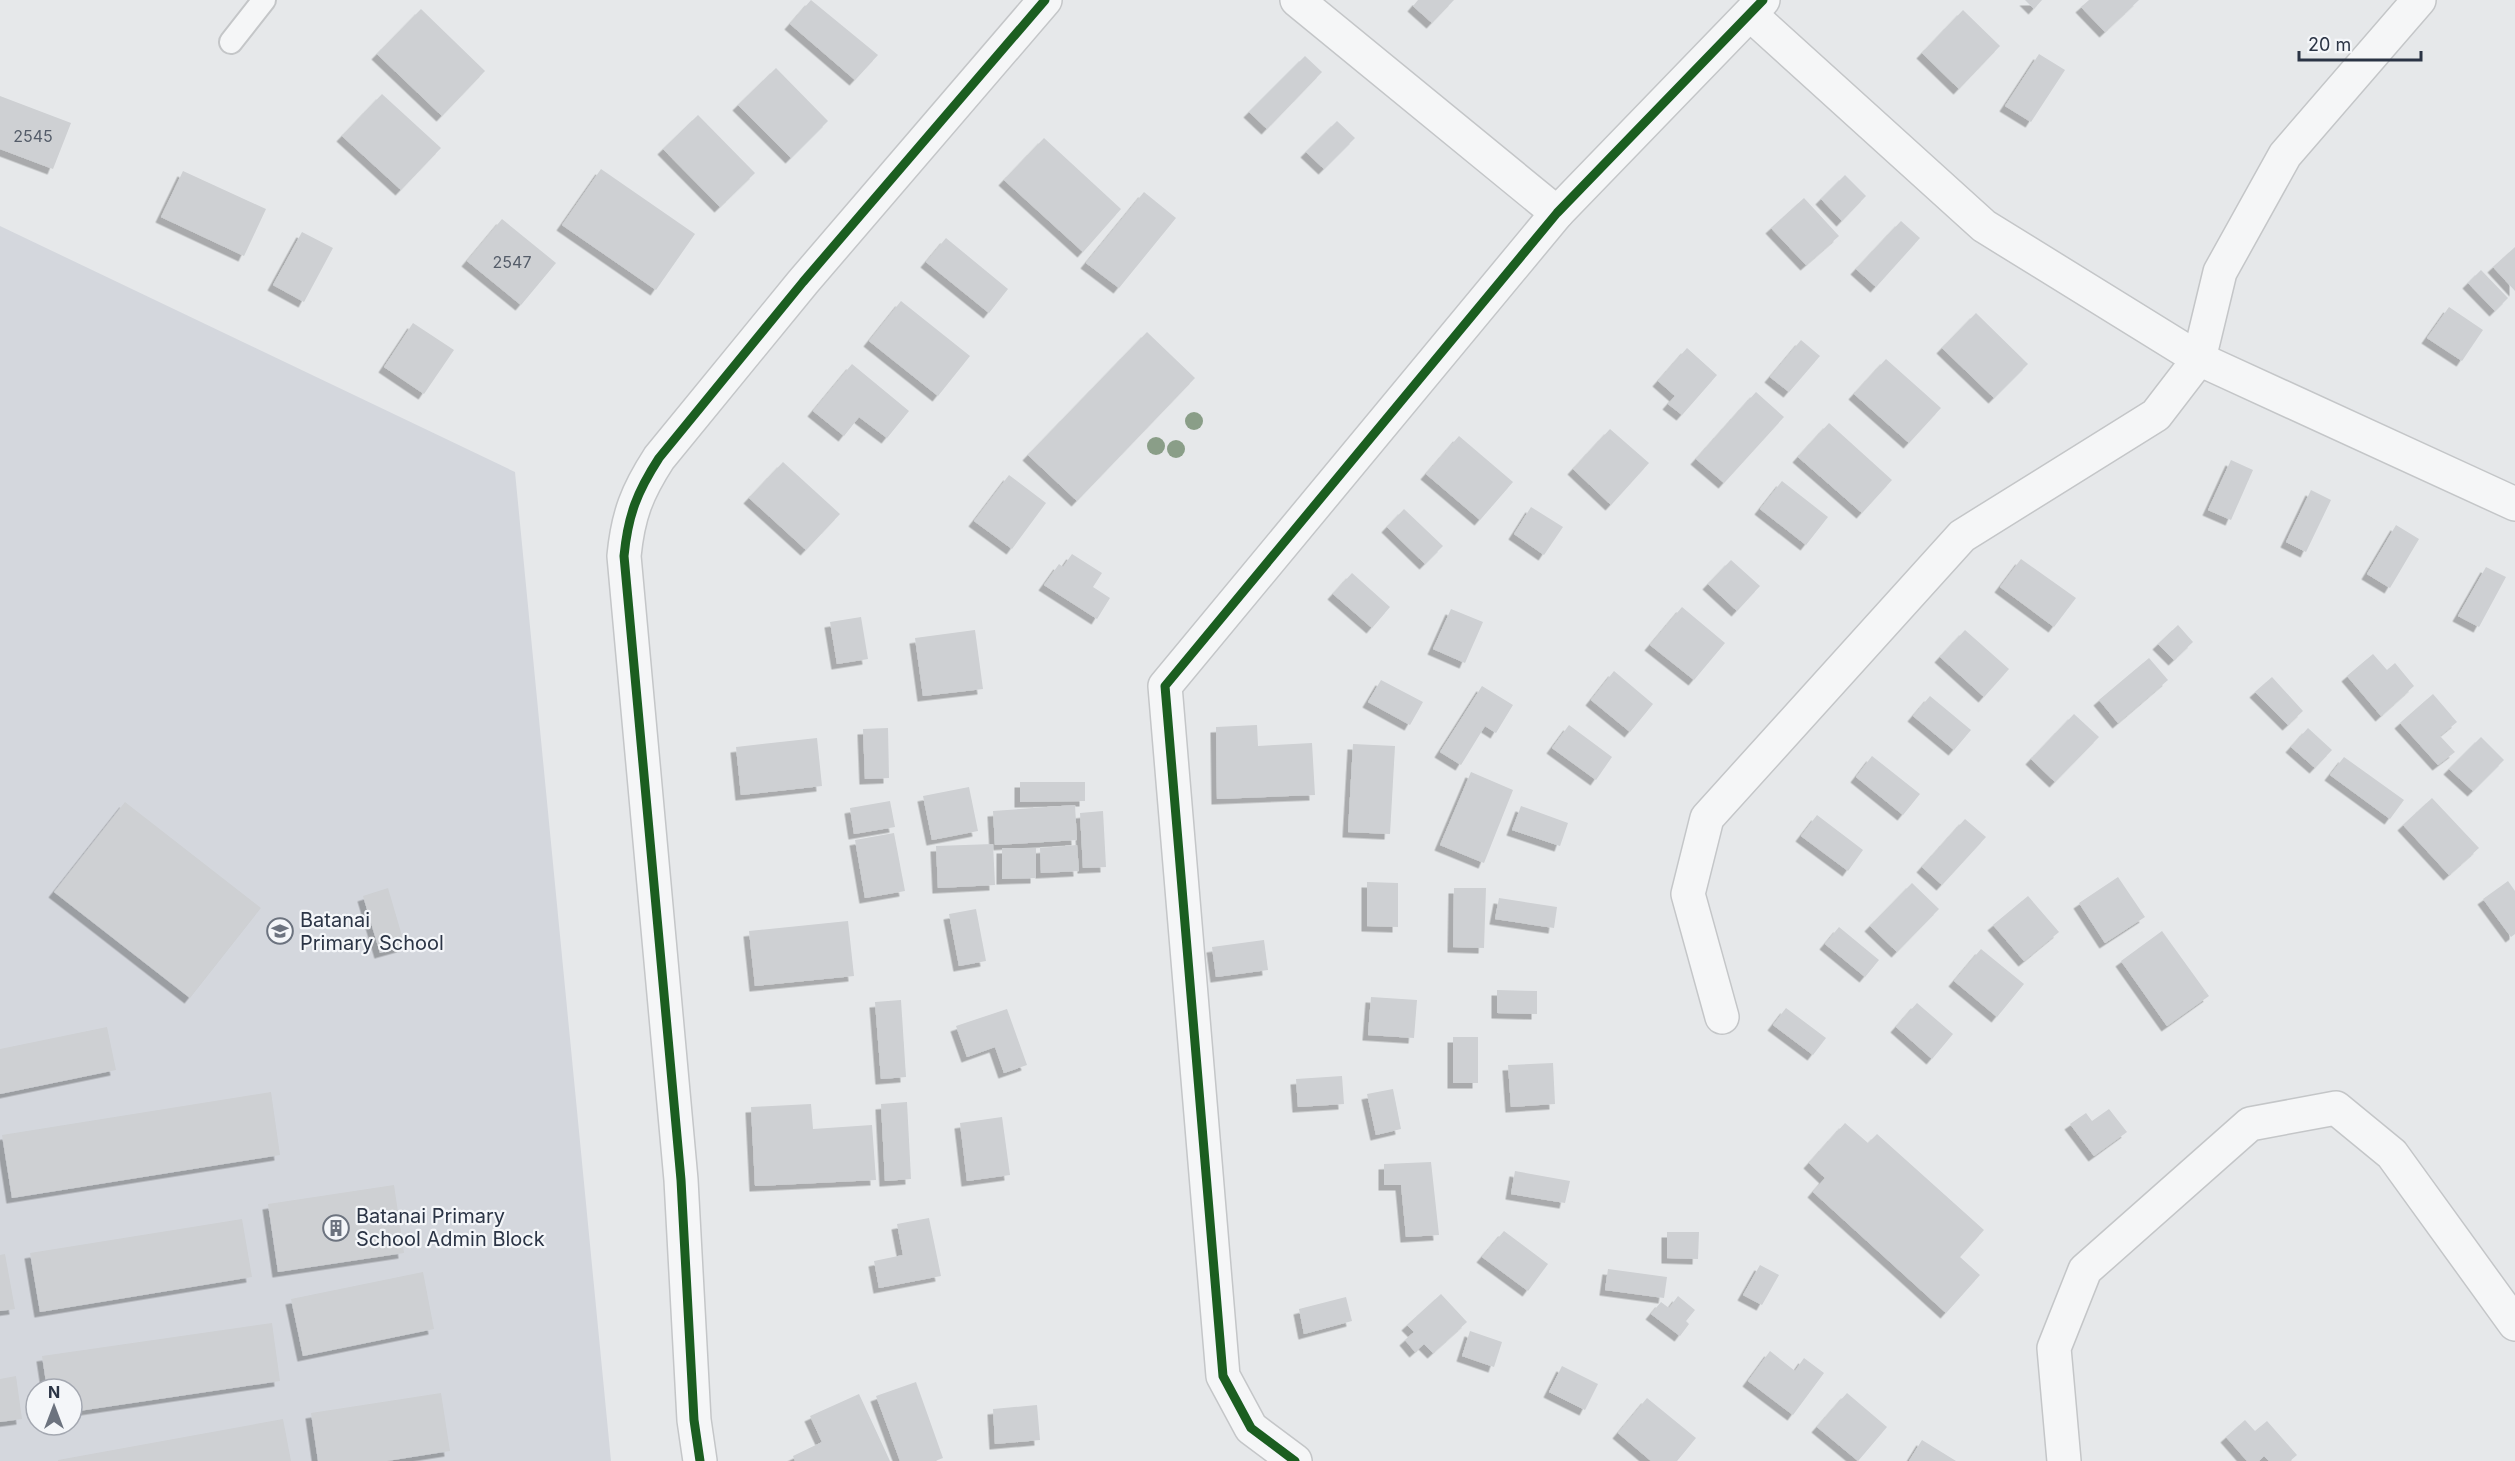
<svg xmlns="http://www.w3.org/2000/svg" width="2515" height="1461" viewBox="0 0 2515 1461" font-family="Inter,sans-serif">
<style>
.built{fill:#d4d7dd;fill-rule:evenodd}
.building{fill:#ced0d3;filter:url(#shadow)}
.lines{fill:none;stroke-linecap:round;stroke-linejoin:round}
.service-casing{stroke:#c4c6c8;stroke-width:26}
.minor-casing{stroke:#c4c6c8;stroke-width:36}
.tertiary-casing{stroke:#c4c6c8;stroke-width:36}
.service{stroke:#f5f6f7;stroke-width:22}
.minor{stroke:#f5f6f7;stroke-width:33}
.tertiary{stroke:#f5f6f7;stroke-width:33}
.cycleway-casing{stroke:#f4f6f9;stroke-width:13}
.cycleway{stroke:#1b5e20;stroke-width:9}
.tree{fill:#8a9e88}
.labels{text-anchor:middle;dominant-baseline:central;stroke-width:4.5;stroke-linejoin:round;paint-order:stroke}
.number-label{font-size:16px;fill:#545c69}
.poi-label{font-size:20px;fill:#2b3445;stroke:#f4f6f9;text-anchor:start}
</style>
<defs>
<filter id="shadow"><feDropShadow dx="-5.5" dy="5.5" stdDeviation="0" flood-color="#0004"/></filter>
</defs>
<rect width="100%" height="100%" fill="#e6e8ea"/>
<!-- built -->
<path class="built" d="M0,226l515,246 96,989h-611zM36,1389h36v36h-36z"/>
<!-- building -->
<g class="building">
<path d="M811,0l67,55 -23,25 -65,-56z"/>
<path d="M1418,0h36l-22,23 -19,-17z"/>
<path d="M2025,0h17l-8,9z"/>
<path d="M2089,0h50l-34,32 -24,-25z"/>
<path d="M421,9l64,62 -43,45 -65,-62z"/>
<path d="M1963,10l37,36 -41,43 -37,-36z"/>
<path d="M2039,54l26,16 -34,52 -26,-16z"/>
<path d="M1305,56l17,16 -55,57 -18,-17z"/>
<path d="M776,68l52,53 -37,37 -53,-53z"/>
<path d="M382,94l59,54 -40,42 -59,-54z"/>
<path d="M0,96l71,27 -18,46 -53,-20z"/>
<path d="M698,115l57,58 -35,34 -57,-58z"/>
<path d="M1337,121l18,17 -31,31 -18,-17z"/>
<path d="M1044,138l77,71 -38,43 -79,-72z"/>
<path d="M601,169l94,65 -39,56 -94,-65z"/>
<path d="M183,171l83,38 -22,47 -83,-39z"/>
<path d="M1845,175l21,21 -24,25 -21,-22z"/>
<path d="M1144,192l32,26 -57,70 -33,-25z"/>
<path d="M1804,198l35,38 -33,29 -35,-37z"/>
<path d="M502,219l54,44 -35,42 -54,-44z"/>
<path d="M1901,221l19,17 -44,49 -20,-18z"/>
<path d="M302,232l31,16 -29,54 -31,-17z"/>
<path d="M946,238l62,51 -19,24 -63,-51z"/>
<path d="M2515,247v44l-22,-24z"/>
<path d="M2481,270l27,28 -13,13 -27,-28z"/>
<path d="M901,301l69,55 -32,40 -69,-55z"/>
<path d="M2449,307l34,23 -21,31 -35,-23z"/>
<path d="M1976,313l52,51 -34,34 -52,-50z"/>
<path d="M413,323l41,27 -30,44 -40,-27z"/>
<path d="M1147,332l48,46 -118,123 -49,-46z"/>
<path d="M1801,340l19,16 -31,36 -19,-15z"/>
<path d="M1687,348l30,27 -35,40 -14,-11 7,-8 -17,-15z"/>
<path d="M1886,359l55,49 -32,35 -55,-49z"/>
<path d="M852,364l57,47 -22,27 -28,-21 -15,19 -31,-25z"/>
<path d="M1756,392l28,25 -60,66 -28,-24z"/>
<path d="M1829,423l63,57 -30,33 -64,-56z"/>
<path d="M1610,429l39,34 -38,42 -38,-36z"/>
<path d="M1459,436l54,46 -33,38 -54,-46z"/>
<path d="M2231,460l22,10 -22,50 -23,-10z"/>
<path d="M783,462l57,52 -34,36 -57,-52z"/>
<path d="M1009,475l37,28 -34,46 -38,-28z"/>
<path d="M1782,481l46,36 -22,28 -46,-36z"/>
<path d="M2311,490l20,10 -25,52 -20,-10z"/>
<path d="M1531,507l32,20 -19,28 -30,-21z"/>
<path d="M1404,509l39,37 -18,18 -38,-37z"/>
<path d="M2396,525l23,14 -29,49 -23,-14z"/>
<path d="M1072,554l30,19 -9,14 17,11 -13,21 -53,-34 15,-21 4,3z"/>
<path d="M2021,559l55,39 -22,29 -54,-40z"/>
<path d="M1731,560l29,26 -23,25 -29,-27z"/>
<path d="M2486,567l20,10 -27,50 -21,-11z"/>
<path d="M1352,573l38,34 -18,21 -39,-34z"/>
<path d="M1682,607l43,36 -31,37 -44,-35z"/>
<path d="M1451,609l32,13 -18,41 -32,-14z"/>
<path d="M861,617l7,42 -31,5 -7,-42z"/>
<path d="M2178,625l15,17 -19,18 -16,-16z"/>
<path d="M975,630l8,59 -60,7 -8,-58z"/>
<path d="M1965,630l44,39 -25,28 -44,-40z"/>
<path d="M2373,654l14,16 8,-7 19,23 -33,30 -34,-40z"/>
<path d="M2149,658l19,22 -50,43 -19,-23z"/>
<path d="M1614,671l39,33 -23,28 -39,-32z"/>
<path d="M2272,677l31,34 -15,14 -33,-33z"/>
<path d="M1381,680l42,22 -13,23 -42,-23z"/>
<path d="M1482,686l31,19 -17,28 -11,-7 -24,39 -21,-13z"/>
<path d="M2433,694l24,28 -17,14 15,16 -17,13 -38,-42z"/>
<path d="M1930,696l41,34 -17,20 -41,-34z"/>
<path d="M2074,714l25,23 -44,45 -24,-23z"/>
<path d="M1257,725l1,21 54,-3 3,52 -98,4 -1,-72z"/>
<path d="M1569,725l43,32 -16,23 -44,-32z"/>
<path d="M888,728l1,50 -24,1 -2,-50z"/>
<path d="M2308,728l24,22 -17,18 -24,-21z"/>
<path d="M2481,737l23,23 -31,31 -24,-22z"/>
<path d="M817,738l5,48 -81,9 -5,-48z"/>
<path d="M1353,744l42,2 -5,88 -42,-2z"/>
<path d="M1872,756l48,38 -17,21 -47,-38z"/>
<path d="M2344,757l60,43 -14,19 -60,-44z"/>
<path d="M1471,772l42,18 -29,73 -44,-18z"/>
<path d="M1020,782h65v19l-65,1z"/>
<path d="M969,787l9,44 -46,9 -9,-44z"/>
<path d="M2432,798l47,50 -30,27 -46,-50z"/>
<path d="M890,801l5,26 -41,7 -4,-26z"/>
<path d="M125,802l136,106 -71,90 -136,-106z"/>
<path d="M1075,805l2,35 -82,5 -2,-34z"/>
<path d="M1521,806l47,17 -8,23 -48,-16z"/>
<path d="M1103,811l3,56 -23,1 -3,-55z"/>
<path d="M1817,815l46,35 -15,21 -47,-35z"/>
<path d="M1965,819l21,18 -44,48 -20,-18z"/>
<path d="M894,833l11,58 -40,7 -10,-58z"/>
<path d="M993,844l2,41 -57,3 -2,-42z"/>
<path d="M1077,845l2,26 -38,2 -1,-25z"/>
<path d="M1002,848h34v30l-34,1z"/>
<path d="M2118,877l27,40 -40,26 -26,-40z"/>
<path d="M2508,881l7,10v43l-4,3 -28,-38z"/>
<path d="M1367,882l31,1v44l-31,-1z"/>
<path d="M1912,883l27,26 -42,43 -27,-26z"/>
<path d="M388,888l17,58 -25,7 -17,-57z"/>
<path d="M1454,888h32l-2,60 -31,-1z"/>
<path d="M2028,896l31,36 -35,29 -31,-36z"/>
<path d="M1499,898l58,9 -3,21 -59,-9z"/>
<path d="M976,909l10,52 -27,5 -10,-52z"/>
<path d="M848,921l6,55 -99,10 -6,-55z"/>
<path d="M1839,927l40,33 -14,17 -40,-33z"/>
<path d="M2162,931l47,65 -42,30 -46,-65z"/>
<path d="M1264,940l4,30 -52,7 -4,-30z"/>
<path d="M1981,949l43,35 -27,33 -43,-36z"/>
<path d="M1497,990l40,1v23l-40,-1z"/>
<path d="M1371,997l46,3 -3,38 -46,-3z"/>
<path d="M901,1000l5,77 -25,2 -6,-77z"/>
<path d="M1917,1003l36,31 -21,25 -36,-32z"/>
<path d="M1786,1008l40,30 -13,17 -40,-30z"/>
<path d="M1007,1009l20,56 -23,8 -9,-26 -28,10 -11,-31z"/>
<path d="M107,1027l9,43 -116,24v-45z"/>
<rect x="1453" y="1037" width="25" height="46"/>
<path d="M1553,1063l2,41 -44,3 -3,-42z"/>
<path d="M1342,1076l2,28 -46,3 -2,-28z"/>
<path d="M1393,1089l8,40 -25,6 -9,-41z"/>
<path d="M271,1092l9,63 -268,43 -10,-63z"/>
<path d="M907,1102l4,77 -26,2 -4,-77z"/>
<path d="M811,1104l2,25 59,-4 4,55 -121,6 -4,-79z"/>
<path d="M2109,1109l18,23 -33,24 -24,-32 16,-11 6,8z"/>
<path d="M1002,1117l8,58 -43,6 -7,-58z"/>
<path d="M1845,1123l23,20 9,-9 107,96 -24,27 20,18 -34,38 -133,-121 12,-14 -16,-15z"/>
<path d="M1431,1162l8,73 -33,2 -5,-52h-17v-21z"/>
<path d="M1515,1171l55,10 -5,22 -54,-9z"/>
<path d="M394,1185l10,68 -126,19 -10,-68z"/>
<path d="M929,1218l12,58 -62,12 -5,-27 29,-6 -6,-31z"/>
<path d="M242,1219l10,58 -212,35 -10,-59z"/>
<path d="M1504,1231l44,33 -20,27 -46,-34z"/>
<path d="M1667,1232h32l-1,27 -31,-1z"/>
<path d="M5,1254l10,55 -15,2v-56z"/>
<path d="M1760,1265l19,10 -17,30 -19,-10z"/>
<path d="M1608,1269l59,8 -3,21 -59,-8z"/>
<path d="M423,1272l11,57 -131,27 -12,-57z"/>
<path d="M1441,1294l26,28 -34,31 -9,-9 -9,8 -10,-12 9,-8 -7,-7z"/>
<path d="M1678,1296l17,14 -9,11 3,3 -9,12 -29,-22 10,-12 8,6z"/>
<path d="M1346,1297l6,24 -48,13 -5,-25z"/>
<path d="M272,1323l8,58 -208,31v-23h-25l-5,-33z"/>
<path d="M1470,1331l32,11 -8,25 -32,-11z"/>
<path d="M1770,1351l25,20 9,-13 20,15 -31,42 -45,-34z"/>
<path d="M1562,1366l36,18 -13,26 -36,-18z"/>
<path d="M16,1376l6,43 -22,3v-43z"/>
<path d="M916,1382l27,76 -8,3h-35l-24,-65z"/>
<path d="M441,1393l9,58 -63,10h-69l-7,-48z"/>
<path d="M1847,1393l40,34 -29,34 -41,-34z"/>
<path d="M859,1394l31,67h-95l-2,-5 29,-14 -12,-26z"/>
<path d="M1647,1398l49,40 -19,23h-26l-33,-28z"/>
<path d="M1037,1405l3,35 -45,4 -2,-35z"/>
<path d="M283,1419l8,42h-233v-1z"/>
<path d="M2245,1420l10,11 12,-10 30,34 -7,6h-21l-5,-5 -5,5h-12l-21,-24z"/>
<path d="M1922,1440l34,21h-47z"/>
</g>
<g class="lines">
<!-- service casing -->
<g class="service-casing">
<path id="service" d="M231,42l33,-42"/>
</g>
<!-- minor casing -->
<g class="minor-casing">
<g id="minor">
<path d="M1297,0l260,213"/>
<path d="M1751,15l233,211 215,133 316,145"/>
<path d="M1722,1017l-34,-123 19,-76 255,-282 194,-121 43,-56 21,-87 65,-117 134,-155"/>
<path d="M1295,1461l-44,-33 -28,-52 -58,-690 392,-473 206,-213"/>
<path d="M2064,1461l-10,-113 31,-78 165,-146 86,-16 56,46 123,170"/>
</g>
</g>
<!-- tertiary casing -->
<g class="tertiary-casing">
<path id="tertiary" d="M700,1461l-6,-41 -13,-240 -57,-624c4,-41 13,-64 35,-98l144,-176 242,-282"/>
</g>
<!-- service -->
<use href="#service" class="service"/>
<!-- minor -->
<use href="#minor" class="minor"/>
<!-- tertiary -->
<use href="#tertiary" class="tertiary"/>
<!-- cycleway casing -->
<g class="cycleway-casing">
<g id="cycleway">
<path d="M700,1461l-6,-41 -13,-240 -57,-624c4,-41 13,-64 35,-98l144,-176 242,-282"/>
<path d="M1295,1461l-44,-33 -28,-52 -58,-690 392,-473 206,-213"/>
</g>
</g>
<!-- cycleway -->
<use href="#cycleway" class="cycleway"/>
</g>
<!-- trees -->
<g class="tree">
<circle cx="1194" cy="421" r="9"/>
<circle cx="1156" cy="446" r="9"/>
<circle cx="1176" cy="449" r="9"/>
</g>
<!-- icons -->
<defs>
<g id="school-ring" transform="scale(1.35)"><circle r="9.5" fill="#f4f6f9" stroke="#6c737f" stroke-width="1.5"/><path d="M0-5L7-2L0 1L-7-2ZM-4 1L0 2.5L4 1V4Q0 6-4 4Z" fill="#6c737f"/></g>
<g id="building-ring" transform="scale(1.35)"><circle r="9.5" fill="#f4f6f9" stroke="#6c737f" stroke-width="1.5"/><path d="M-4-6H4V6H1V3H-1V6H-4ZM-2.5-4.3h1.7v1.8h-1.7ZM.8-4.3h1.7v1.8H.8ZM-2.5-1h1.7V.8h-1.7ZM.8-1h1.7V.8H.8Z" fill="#6c737f"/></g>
</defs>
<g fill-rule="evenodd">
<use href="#school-ring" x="280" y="931"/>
<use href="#building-ring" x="336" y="1228"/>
</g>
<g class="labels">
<!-- number labels -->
<g class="number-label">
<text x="33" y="136">2545</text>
<text x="512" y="262">2547</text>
</g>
<!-- poi labels -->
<g class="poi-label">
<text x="300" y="920">Batanai<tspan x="300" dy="23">Primary School</tspan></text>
<text x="356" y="1216">Batanai Primary<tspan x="356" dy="23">School Admin Block</tspan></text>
</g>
</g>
<!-- north arrow -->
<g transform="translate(54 1407)"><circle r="28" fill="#f4f6f9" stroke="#a4a8b1" stroke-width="1.5"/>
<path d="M0-4.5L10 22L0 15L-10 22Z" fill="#6c737f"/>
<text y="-9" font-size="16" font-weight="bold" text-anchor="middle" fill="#2b3445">N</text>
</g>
<!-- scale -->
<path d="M2299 51v9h122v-9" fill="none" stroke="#2b3445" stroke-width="3"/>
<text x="2308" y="51" font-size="18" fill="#2b3445" stroke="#f4f6f9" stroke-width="4.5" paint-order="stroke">20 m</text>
</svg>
